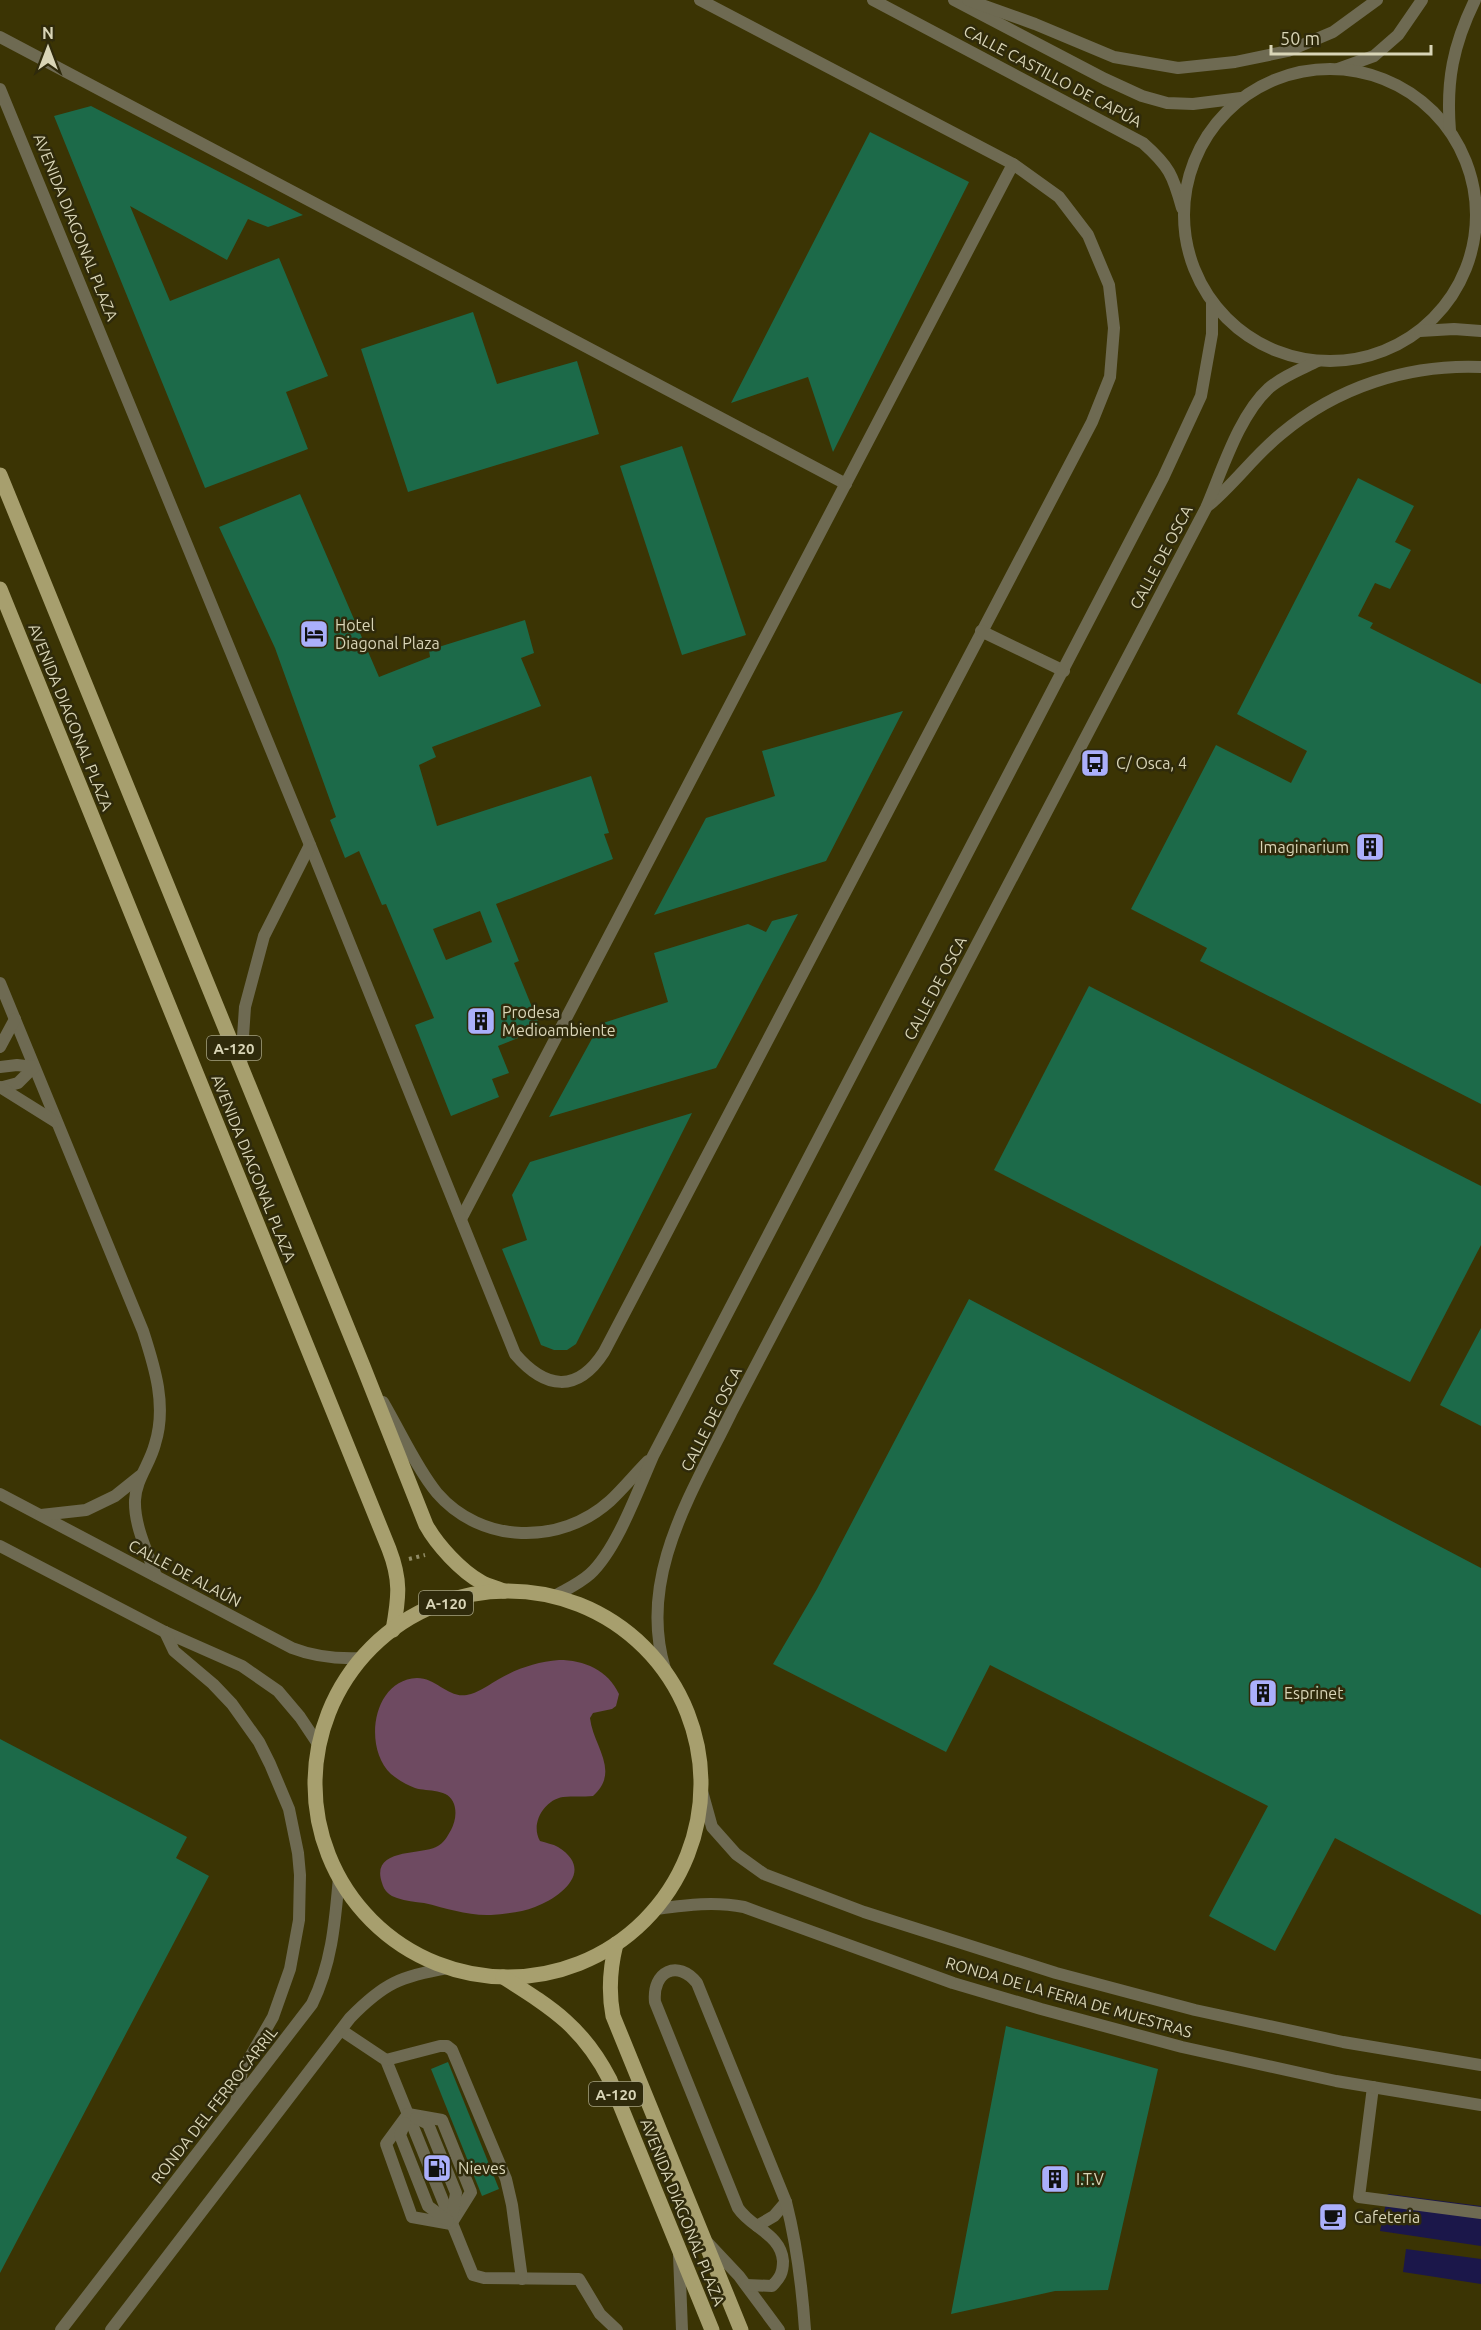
<svg xmlns="http://www.w3.org/2000/svg" width="1481" height="2330" viewBox="0 0 1481 2330" font-family="Ubuntu,sans-serif">
<style>
.green{fill:#6e4a61}
.water{fill:#1b174a}
.building{fill:#1c6a49;fill-rule:evenodd}
.lines{fill:none;stroke-linecap:round;stroke-linejoin:round}
.path{stroke:#918c66;stroke-width:4;stroke-dasharray:3 4.5;stroke-linecap:butt}
.lane{stroke:#6e6a52;stroke-width:12}
.street{stroke:#6e6a52;stroke-width:12}
.primary{stroke:#a79f6e;stroke-width:15}
.labels{text-anchor:middle;dominant-baseline:central;stroke-width:5;stroke-linejoin:round;paint-order:stroke}
.shield{fill:#2f2a0b;stroke:#a6a283;stroke-width:1.5}
.shield-label{font-size:15px;font-weight:bold;fill:#d9d5b7}
.street-label{font-size:16px;fill:#d9d5b7;stroke:#2f2a0b}
.poi-label{font-size:16px;fill:#d9d5b7;stroke:#2f2a0b;text-anchor:start}
</style>
<rect width="100%" height="100%" fill="#3b3404"/>
<!-- green -->
<path class="green" d="M559,1660c25,0 49,10 60,34l-3,12 -4,3 -19,4 -3,5c3,28 31,53 3,78 -10,1 -20,0 -30,1 -19,3 -33,27 -23,44 6,2 13,3 18,6 37,23 4,50 -23,60 -13,5 -29,7 -44,8 -23,1 -45,-7 -67,-12 -9,-1 -18,-2 -27,-5 -7,-2 -13,-7 -15,-15 -12,-35 38,-28 54,-36 8,-4 11,-10 15,-17 4,-8 6,-17 3,-26 -5,-16 -26,-12 -39,-16 -8,-3 -17,-8 -24,-14 -28,-26 -19,-94 26,-96 21,0 32,23 54,16 10,-3 19,-10 28,-15 19,-11 38,-17 60,-19z"/>
<!-- water -->
<g class="water">
<path d="M1388,2194l93,12v40l-101,-15z"/>
<path d="M1406,2249l75,10v25l-78,-12z"/>
</g>
<!-- building -->
<g class="building">
<path d="M91,106l212,109 -35,12 -20,-8 -21,41 -97,-54 40,95 109,-43 49,118 -42,16 22,57 -103,39 -151,-372z"/>
<path d="M870,132l99,50 -136,270 -25,-75 -77,26z"/>
<path d="M473,312l24,72 80,-23 22,73 -191,58 -47,-143z"/>
<path d="M682,446l64,189 -64,20 -62,-189z"/>
<path d="M1358,478l56,28 -19,36 16,8 -21,39 -15,-6 -17,33 15,7 -3,5 111,56v420l-281,-143 7,-13 -76,-39 85,-164 75,38 16,-32 -70,-37z"/>
<path d="M300,494l79,183 51,-20 -1,-7 96,-30 9,33 -13,5 20,48 -109,41 4,10 -17,8 18,61 154,-50 18,57 -5,1 9,25 -117,45 23,57 -5,2 27,66 -43,17 11,27 -17,6 7,18 -48,19 -36,-91 19,-7 -48,-114 -4,1 -23,-54 -14,7 -15,-38 6,-3 -61,-169 -56,-121zM480,911l12,31 -46,18 -13,-31z"/>
<path d="M903,711l-77,150 -172,54 52,-97 69,-22 -13,-45z"/>
<path d="M798,914l-82,154 -167,49 51,-93 68,-22 -14,-49 94,-29 18,8 6,-11z"/>
<path d="M1089,986l392,200v59l-71,137 -416,-212z"/>
<path d="M692,1113l-116,231 -9,6h-13l-13,-5 -39,-96 25,-9 -15,-45 18,-33z"/>
<path d="M969,1299l512,269v347l-146,-77 -60,113 -66,-35 59,-110 -278,-141 -44,87 -173,-88 44,-75z"/>
<path d="M1481,1328v98l-41,-21z"/>
<path d="M0,1739l187,98 -11,21 33,18 -209,397z"/>
<path d="M1006,2026l152,43 -50,221 -53,1 -104,23z"/>
<path d="M448,2062l51,127 -17,7 -51,-127z"/>
</g>
<g class="lines">
<!-- path -->
<path class="path" d="M409,1559l16,-4"/>
<!-- lane -->
<g class="lane">
<path d="M0,37l846,447"/>
<path d="M461,1219l552,-1055"/>
<path d="M341,2030l45,30 87,215 11,3 95,1 21,35 17,16"/>
<path d="M386,2060l54,-14h7l5,4 54,129 6,26 10,74"/>
<path d="M1373,2087l-14,110 122,16"/>
<path d="M408,2114l-22,30 26,73 39,7"/>
<path d="M408,2114l34,6 29,72 -20,32"/>
<path d="M416,2118l12,6 28,69 -4,24"/>
<path d="M405,2123l-5,12 28,71 20,15"/>
<path d="M757,2226l17,-10 12,-14"/>
<path d="M708,2243l31,33 40,54"/>
<path d="M679,2255l3,75"/>
<path d="M746,2285l26,1c8,-8 11,-13 11,-25 -2,-27 -32,-33 -45,-53l-83,-206c-3,-31 23,-43 42,-19l89,219c11,43 16,84 19,128"/>
</g>
<!-- street -->
<g class="street">
<path d="M873,0l270,143c26,23 30,32 39,65"/>
<path d="M954,0l151,79 37,17 25,7 26,1 48,-6"/>
<path d="M968,0l67,24 79,33 64,11 57,-6 53,-11 45,-19 44,-32"/>
<path d="M1338,69l36,-13 24,-21 24,-35"/>
<circle cx="1330" cy="215" r="146"/>
<path d="M0,89l310,756 205,509c30,35 62,40 89,-2l488,-930 18,-45 4,-49 -5,-43 -21,-50 -29,-38 -46,-33 -313,-164"/>
<path d="M1450,131c-4,-50 3,-86 25,-131"/>
<path d="M1420,331l34,-2 27,2"/>
<path d="M1209,505c26,-22 46,-50 72,-71 56,-47 127,-70 200,-67"/>
<path d="M981,631l83,40"/>
<path d="M0,983l143,348c12,37 24,75 12,113 -5,20 -19,35 -20,56 -1,26 13,53 21,76"/>
<path d="M0,1047l15,-28"/>
<path d="M241,1066l4,-59 19,-71 46,-91"/>
<path d="M0,1067l17,-2 17,2 -16,16 -15,4"/>
<path d="M0,1087l56,35"/>
<path d="M383,1402c16,27 34,67 54,91 44,51 123,53 173,8 13,-12 25,-27 38,-40"/>
<path d="M0,1494l292,154c23,9 45,11 69,10"/>
<path d="M41,1515l45,-5 29,-14 25,-20"/>
<path d="M0,1546l165,86 77,34 36,25 22,26 18,27"/>
<path d="M555,1596c12,-7 25,-13 35,-22 27,-25 48,-84 63,-118l510,-978 38,-82 11,-62v-31"/>
<path d="M165,1632l9,19 39,33 19,20 27,38 11,22 19,45 9,44 2,22 -1,45 -9,49 -17,48 -31,54 -6,31"/>
<path d="M665,1669c-28,-92 27,-176 66,-256l475,-905c16,-37 33,-93 63,-120 14,-12 33,-19 49,-27"/>
<path d="M702,1791l10,36 24,27 28,20 100,38 192,61 139,37 148,32 138,23"/>
<path d="M656,1909c30,-4 58,-8 88,-2l209,76 88,26 141,38 154,34 145,24"/>
<path d="M61,2330l251,-326c20,-41 23,-82 27,-127"/>
<path d="M111,2330l239,-312c34,-35 51,-42 98,-50"/>
</g>
<!-- primary -->
<g class="primary">
<path d="M0,475l363,891 63,159c11,20 35,46 55,57 7,4 16,6 23,9"/>
<path d="M0,589l389,960c12,31 10,48 4,81"/>
<circle cx="508" cy="1784" r="193"/>
<path d="M616,1944c-6,24 -8,46 -3,72l128,314"/>
<path d="M503,1977c49,31 80,50 107,103l102,250"/>
</g>
</g>
<!-- icons -->
<defs>
<g id="hotel-square" transform="scale(1.5)"><rect x="-9" y="-9" width="18" height="18" rx="4" fill="#abaffb" stroke="#2f2a0b"/><path d="M-6-4.5h1.5V1H6V5H4.5V3h-9V5H-6ZM-4 0a1.8 1.8 0 1 1 3.6 0ZM.5 0V-2.5h3Q6-2.5 6 0Z" fill="#111"/></g>
<g id="bus-square" transform="scale(1.5)"><rect x="-9" y="-9" width="18" height="18" rx="4" fill="#abaffb" stroke="#2f2a0b"/><path d="M-5-6H5V4H4V6H2V4H-2V6H-4V4H-5ZM-3.5-4V0h7V-4ZM-3.5 1.2v1.5H-2V1.2ZM2 1.2v1.5H3.5V1.2Z" fill="#111"/></g>
<g id="building-square" transform="scale(1.5)"><rect x="-9" y="-9" width="18" height="18" rx="4" fill="#abaffb" stroke="#2f2a0b"/><path d="M-4-6H4V6H1V3H-1V6H-4ZM-2.5-4.3h1.7v1.8h-1.7ZM.8-4.3h1.7v1.8H.8ZM-2.5-1h1.7V.8h-1.7ZM.8-1h1.7V.8H.8Z" fill="#111"/></g>
<g id="fuel-square" transform="scale(1.5)"><rect x="-9" y="-9" width="18" height="18" rx="4" fill="#abaffb" stroke="#2f2a0b"/><path d="M-5.5-6h7V0h2V4h1.3V-2.5L3-4.5l.8-.8L6-3V5H2.5V1h-1V6h-7ZM-4.2-4.7v3.2H.2V-4.7Z" fill="#111"/></g>
<g id="cafe-square" transform="scale(1.5)"><rect x="-9" y="-9" width="18" height="18" rx="4" fill="#abaffb" stroke="#2f2a0b"/><path d="M-5.5-4.5H6V0H3Q3 3.5 0 3.5H-2.5Q-5.5 3.5-5.5 0ZM3-3.2v2h1.7v-2ZM-6 4.5H4V6H-6Z" fill="#111"/></g>
</defs>
<g fill-rule="evenodd">
<use href="#hotel-square" x="314" y="634"/>
<use href="#bus-square" x="1095" y="763"/>
<use href="#building-square" x="1370" y="847"/>
<use href="#building-square" x="481" y="1021"/>
<use href="#building-square" x="1263" y="1693"/>
<use href="#fuel-square" x="437" y="2168"/>
<use href="#building-square" x="1055" y="2179"/>
<use href="#cafe-square" x="1333" y="2217"/>
</g>
<g class="labels">
<!-- shield labels -->
<g class="shield">
<rect x="207" y="1036" width="54" height="24" rx="4.5"/>
<rect x="419" y="1591" width="54" height="24" rx="4.5"/>
<rect x="589" y="2082" width="54" height="24" rx="4.5"/>
</g>
<g class="shield-label">
<text x="234" y="1048">A-120</text>
<text x="446" y="1603">A-120</text>
<text x="616" y="2094">A-120</text>
</g>
<!-- street labels -->
<g class="street-label">
<text transform="translate(1053 76) rotate(28)">CALLE CASTILLO DE CAPÚA</text>
<text transform="translate(76 227) rotate(68)">AVENIDA DIAGONAL PLAZA</text>
<text transform="translate(1161 557) rotate(-62)">CALLE DE OSCA</text>
<text transform="translate(71 717) rotate(68)">AVENIDA DIAGONAL PLAZA</text>
<text transform="translate(935 988) rotate(-62)">CALLE DE OSCA</text>
<text transform="translate(254 1168) rotate(68)">AVENIDA DIAGONAL PLAZA</text>
<text transform="translate(711 1419) rotate(-63)">CALLE DE OSCA</text>
<text transform="translate(185 1573) rotate(28)">CALLE DE ALAÚN</text>
<text transform="translate(1069 1997) rotate(16)">RONDA DE LA FERIA DE MUESTRAS</text>
<text transform="translate(214 2105) rotate(-52)">RONDA DEL FERROCARRIL</text>
<text transform="translate(683 2212) rotate(68)">AVENIDA DIAGONAL PLAZA</text>
</g>
<!-- poi labels -->
<g class="poi-label">
<text x="335" y="625">Hotel<tspan x="335" dy="18">Diagonal Plaza</tspan></text>
<text x="1116" y="763">C/ Osca, 4</text>
<text x="1349" y="847" text-anchor="end">Imaginarium</text>
<text x="502" y="1012">Prodesa<tspan x="502" dy="18">Medioambiente</tspan></text>
<text x="1284" y="1693">Esprinet</text>
<text x="458" y="2168">Nieves</text>
<text x="1076" y="2179">I.T.V</text>
<text x="1354" y="2217">Cafeteria</text>
</g>
</g>
<!-- north arrow -->
<g transform="translate(48 48)" stroke="#2f2a0b" stroke-width="4.5" paint-order="stroke">
<path d="M0-4.5L10 22L0 15L-10 22Z" fill="#d9d5b7"/>
<text y="-9" font-size="16" font-weight="bold" text-anchor="middle" fill="#d9d5b7">N</text>
</g>
<!-- scale -->
<path d="M1271 45v9h160v-9" fill="none" stroke="#d9d5b7" stroke-width="3"/>
<text x="1280" y="45" font-size="18" fill="#d9d5b7" stroke="#2f2a0b" stroke-width="4.5" paint-order="stroke">50 m</text>
</svg>
